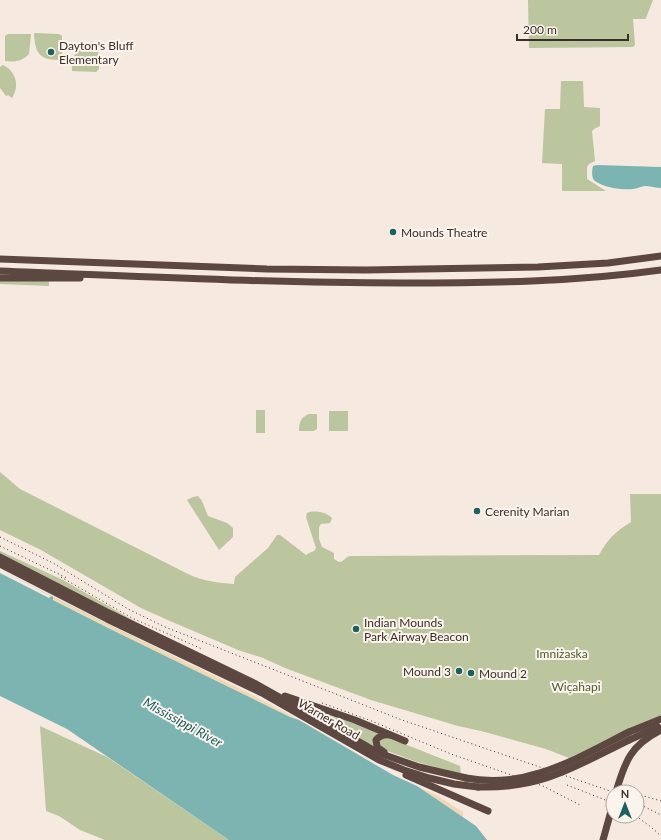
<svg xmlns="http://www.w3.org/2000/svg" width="661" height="840" viewBox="0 0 661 840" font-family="Lato,sans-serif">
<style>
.green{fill:#bbc59e}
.sand{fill:#f1d8b5}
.water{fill:#7cb4b2}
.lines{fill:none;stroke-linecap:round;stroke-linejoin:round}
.highway{stroke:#5d4741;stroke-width:7}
.rail{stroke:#3b2e2a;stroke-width:1;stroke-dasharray:1 3;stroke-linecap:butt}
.highway-bridge{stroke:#5d4741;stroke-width:7}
.poi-dot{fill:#1c605f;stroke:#fbf4ed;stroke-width:1.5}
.labels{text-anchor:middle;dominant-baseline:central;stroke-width:4;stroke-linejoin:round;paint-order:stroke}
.poi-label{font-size:12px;fill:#3b2e2a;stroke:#fbf4ed;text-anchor:start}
.park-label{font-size:12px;fill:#4e5b2c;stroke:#fbf4ed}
.street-label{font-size:12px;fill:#3b2e2a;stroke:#fbf4ed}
.water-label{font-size:13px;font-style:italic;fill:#1c605f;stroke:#fbf4ed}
</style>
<rect width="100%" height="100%" fill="#f5e9e0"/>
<!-- green -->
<g class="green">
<path d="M528,0h125l-7,18 -1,1h-12l2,26 -2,2 -104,1z"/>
<path d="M34,33l25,1 3,2v24c-22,0 -27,-5 -28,-27z"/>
<path d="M8,34h23l-2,20c-8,8 -14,8 -24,7v-25z"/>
<path d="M89,46h9l1,23 -3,3 -24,-1c-1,-14 3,-21 17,-25z"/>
<path d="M3,65c13,6 17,21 9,33l-4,-3 -2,1 -6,-8v-21z"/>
<path d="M561,81h22l1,26 16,1v18l-6,3 -2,2 3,30 -6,3 -2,3v12l19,12h-44v-27l-20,-1 3,-54h15z"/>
<path d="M0,279l49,2v5l-49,-2z"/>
<rect x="256" y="410" width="9" height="23"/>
<rect x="329" y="411" width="19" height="20"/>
<path d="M309,414h8v15l-3,2h-15c0,-9 2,-14 10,-17z"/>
<path d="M0,472l20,17 168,85c15,7 30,9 46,10l1,-7 33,-29 9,-13h3l26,20 3,-2 5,-2 2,-3 -1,-3 -9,-28 1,-4c8,-3 19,-1 25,5l-2,5 -9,1 -2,3v12l3,8 12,6v6l5,3c5,0 6,-5 11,-6l249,-1c8,-15 17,-24 32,-33l-1,-28h31v223l-92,41 -23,-9 -65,-18 -23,-5 -87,-26 -86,-32 -22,-10 -25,-8 -68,-29 -29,-13 -100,-58 -41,-20z"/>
<path d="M198,496l4,5 6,15 19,7 6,5v9l-14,13 -32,-50 6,-3z"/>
<path d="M0,551l63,29 94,54 -157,-80z"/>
<path d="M0,570l105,53 109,53 -107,-51z"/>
<path d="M296,703l85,29 -8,13 -16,-6z"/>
<path d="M40,726l67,31 122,83h-124l-25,-10 -21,-14 -13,-5z"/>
<path d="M387,737l73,29 1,8 -44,-12 -35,-13 -3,-3 1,-7z"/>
</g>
<!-- sand -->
<g class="sand">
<path d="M53,597c81,43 167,78 246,123l-9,-3 -182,-89 -56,-29z"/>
<path d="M417,786l21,10 25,16v7z"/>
</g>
<!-- water -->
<g class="water">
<path d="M597,165l64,2v21c-5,0 -11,-2 -16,-2 -4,0 -8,3 -12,3 -12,1 -28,-1 -38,-8 -4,-3 -3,-11 -2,-15z"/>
<path d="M0,573l49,25 2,-2 2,1v3l55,28 182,89 9,3 94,55 24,11 59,40 11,14h-258l-162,-111 -67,-33z"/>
</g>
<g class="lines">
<!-- highway -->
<g class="highway">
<path d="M0,259l267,10 99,1 172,-3 70,-4 53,-7"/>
<path d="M0,271c134,5 268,12 402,12 87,0 173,-1 259,-13"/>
<path d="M0,278h80"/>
<path d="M0,557l111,57 145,70 123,69 40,14 47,11"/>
<path d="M0,564l107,55 155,74 117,67 25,10 25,8 25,6 24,3"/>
<path d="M285,696l70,24 50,21"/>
<path d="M629,732l32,-13"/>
<path d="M629,740l29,-13"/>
<path d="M384,752l-7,-5 -1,-7c4,-5 9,-6 14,-5"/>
<path d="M406,775l82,36"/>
<path d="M616,792c9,-31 15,-47 45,-62"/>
<path d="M603,840l10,-36"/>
</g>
<!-- rail -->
<g class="rail">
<path d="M0,537l53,26 75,46 37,18 237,93 211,72"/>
<path d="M0,546l67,32"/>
<path d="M61,577l71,41 70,31"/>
<path d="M322,703l47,17 82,34 92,32 39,20"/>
<path d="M567,785l46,18"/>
<path d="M637,794l24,7"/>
<path d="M637,803l24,12"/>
<path d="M636,816l15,11 10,9"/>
</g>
<!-- highway-bridge -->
<g class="highway-bridge">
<path d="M466,778c61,12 111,-20 163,-46"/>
<path d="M478,787c63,2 96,-20 151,-47"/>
</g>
</g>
<!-- markers -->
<g class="poi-dot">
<circle cx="51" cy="52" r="4"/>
<circle cx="393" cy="232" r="4"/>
<circle cx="477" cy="511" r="4"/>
<circle cx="356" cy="629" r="4"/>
<circle cx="459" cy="671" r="4"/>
<circle cx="471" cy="673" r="4"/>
</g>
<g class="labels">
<!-- poi labels -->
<g class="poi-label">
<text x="59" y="45">Dayton's Bluff<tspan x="59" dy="14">Elementary</tspan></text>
<text x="401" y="232">Mounds Theatre</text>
<text x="485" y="511">Cerenity Marian</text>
<text x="364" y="622">Indian Mounds<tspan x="364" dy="14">Park Airway Beacon</tspan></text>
<text x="451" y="671" text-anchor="end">Mound 3</text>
<text x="479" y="673">Mound 2</text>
</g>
<!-- park labels -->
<g class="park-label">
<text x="562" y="653">Imniżaska</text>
<text x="576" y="686">Wic̣aḣapi</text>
</g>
<!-- street labels -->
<g class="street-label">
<text transform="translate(329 719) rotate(30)">Warner Road</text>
</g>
<!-- water labels -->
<g class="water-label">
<text transform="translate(183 722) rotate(29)">Mississippi River</text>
</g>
</g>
<!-- north arrow -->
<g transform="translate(625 804)"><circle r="19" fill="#fbf4ed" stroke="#aea59f"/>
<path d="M0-3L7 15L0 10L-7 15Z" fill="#1c605f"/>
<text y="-6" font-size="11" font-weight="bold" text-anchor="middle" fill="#3b2e2a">N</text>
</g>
<!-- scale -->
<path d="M517 34v6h111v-6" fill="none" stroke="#3b2e2a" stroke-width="2"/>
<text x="523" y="34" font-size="12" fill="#3b2e2a" stroke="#fbf4ed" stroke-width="3" paint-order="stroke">200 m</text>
</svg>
